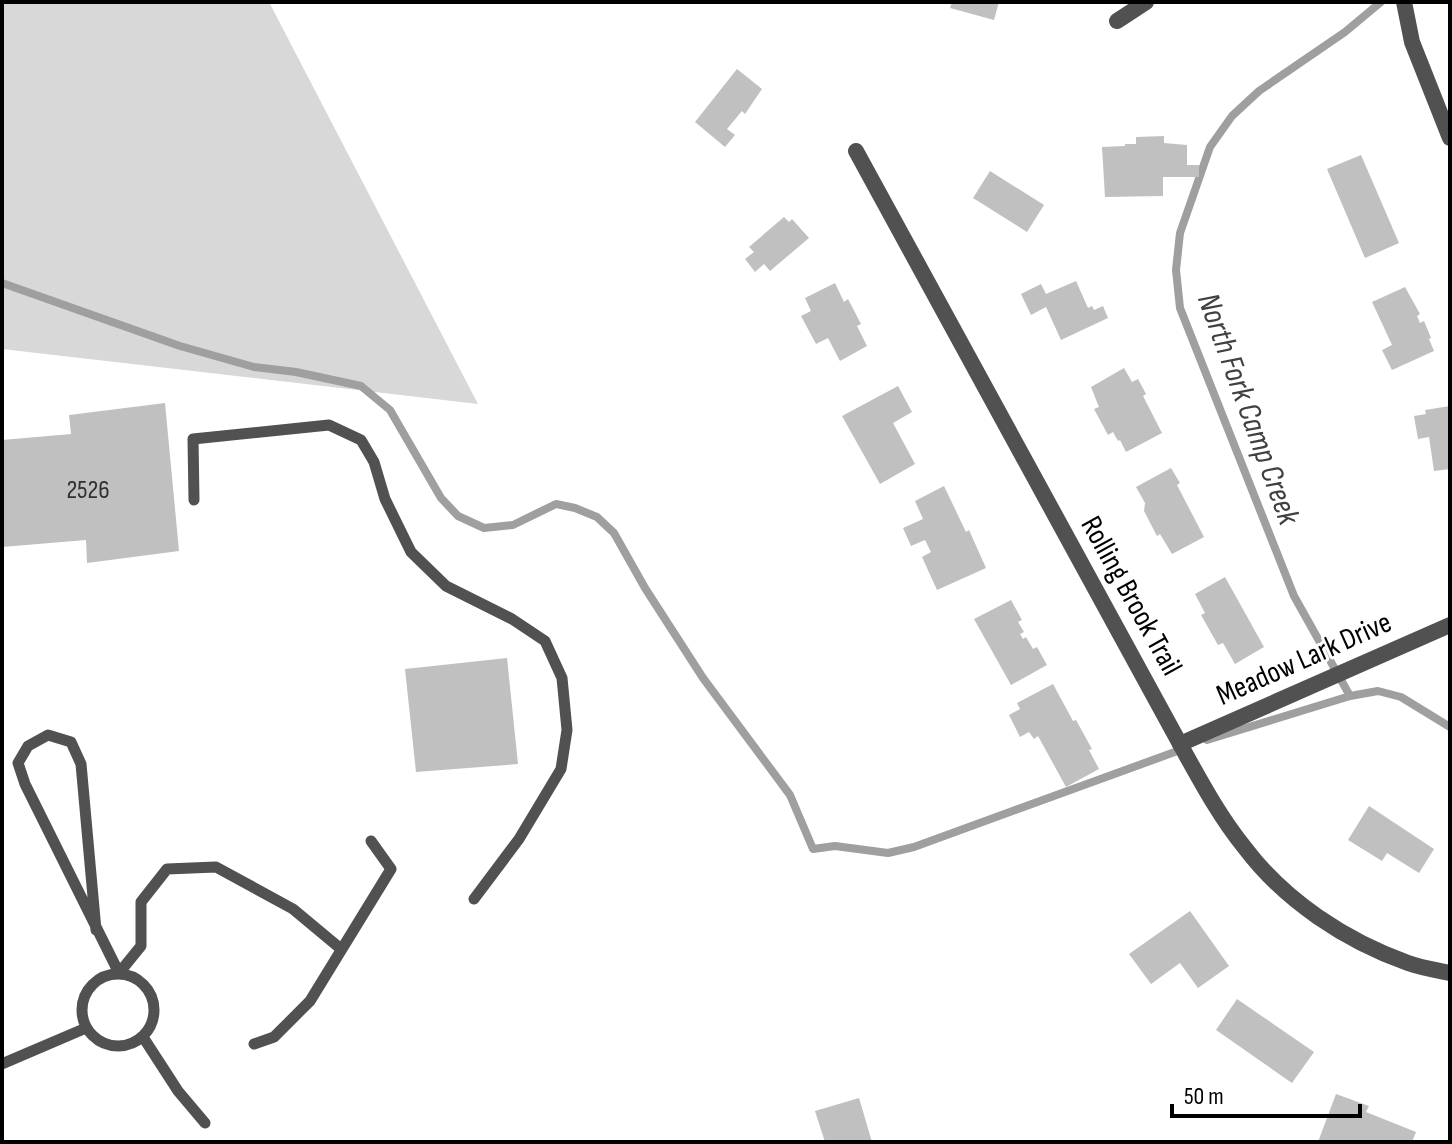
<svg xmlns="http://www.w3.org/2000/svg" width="1452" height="1144" viewBox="0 0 1452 1144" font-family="'Sofia Sans Condensed',sans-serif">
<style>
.green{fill:#d8d8d8}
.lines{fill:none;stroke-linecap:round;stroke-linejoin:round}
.stream{stroke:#9f9f9f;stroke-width:8}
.building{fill:#c0c0c0}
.lane{stroke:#515151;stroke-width:11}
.street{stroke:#515151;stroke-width:16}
.labels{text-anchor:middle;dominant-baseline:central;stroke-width:6;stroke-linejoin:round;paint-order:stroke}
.number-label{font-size:26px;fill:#303030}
.street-label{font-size:30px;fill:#000;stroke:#fff}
.water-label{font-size:32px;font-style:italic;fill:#404040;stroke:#fff}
</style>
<rect width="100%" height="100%" fill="#fff"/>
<!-- green -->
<path class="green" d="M2,2h267l209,402 -476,-55z"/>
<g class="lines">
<!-- stream -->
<g class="stream">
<path d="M2,283l178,63 74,21 42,5 65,14 29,24 51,88 17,18 26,12 29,-3 43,-21 19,4 22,9 17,16 31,55 58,90 87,117 23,54 22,-3 53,7 26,-6 269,-98"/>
<path d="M1350,696l-56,-100 -114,-288 -4,-38 4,-37 30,-86 22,-31 27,-25 86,-59 36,-30"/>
<path d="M1207,740l143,-44 28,-5 23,6 49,30"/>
</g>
</g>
<!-- building -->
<g class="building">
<path d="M952,2h47l-5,18 -44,-12z"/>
<path d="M737,69l25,20 -17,25 -3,-3 -15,18 8,6 -10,12 -30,-25z"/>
<path d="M1164,136v7l23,2v20h12v12h-36v19l-58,1 -3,-50 23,-1v-2h11v-7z"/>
<path d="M1361,155l38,88 -34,15 -38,-89z"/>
<path d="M990,171l54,34 -17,27 -54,-34z"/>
<path d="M784,217l5,5 3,-3 17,19 -39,33 -6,-7 -9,8 -10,-13 9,-7 -5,-5z"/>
<path d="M1076,281l12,27 4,-2 2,4 9,-4 5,12 -47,22 -15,-33 -15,8 -10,-21 20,-10 5,10z"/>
<path d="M835,283l9,19 4,-3 13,25 -4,2 10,20 -27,15 -12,-23 -12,6 -15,-28 10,-5 -6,-13z"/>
<path d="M1405,287l15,27 -3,2 3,7 4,-2 7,17 -2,1 5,12 -42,19 -10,-20 10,-5 -20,-43z"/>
<path d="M1124,368l8,14 6,-3 8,15 -3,2 19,37 -36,19 -6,-12 -2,1 -5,-9 -5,3 -14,-26 5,-2 -8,-20z"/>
<path d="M898,386l14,26 -19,11 22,41 -35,20 -38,-68z"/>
<path d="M165,403l14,148 -92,12 -1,-23 -84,7v-107l69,-6 -2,-19z"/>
<path d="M1450,406v63l-16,2 -5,-34 -11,2 -4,-23 12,-2 -1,-4z"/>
<path d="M1171,468l9,15 -3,2 27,52 -32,17 -12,-20 -3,2 -13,-25 1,-8 -9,-16z"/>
<path d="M944,486l22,46 3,-2 17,38 -49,22 -15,-33 9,-5 -6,-12 -14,6 -8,-18 20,-9 -8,-18z"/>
<path d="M1225,577l39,70 -29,17 -12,-21 -5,2 -17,-30 4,-2 -10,-19z"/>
<path d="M1011,600l11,20 -4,2 6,10 -4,2 3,5 3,-2 7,12 4,-2 10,18 -36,20 -37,-66z"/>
<path d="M507,658l11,106 -102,8 -11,-103z"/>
<path d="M1053,684l20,37 3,-1 16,29 -3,1 10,19 -33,18 -28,-51 -4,3 -5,-7 -9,5 -11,-22 11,-6 -3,-6z"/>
<path d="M1369,806l65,43 -15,24 -32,-20 -5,8 -34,-21z"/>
<path d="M1190,911l39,55 -31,22 -18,-25 -29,21 -22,-30z"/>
<path d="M1237,999l77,53 -22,31 -76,-53z"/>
<path d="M1336,1094l33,12 -3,6 50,20 -4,10h-94z"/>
<path d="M859,1098l13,44h-47l-10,-31z"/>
</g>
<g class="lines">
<!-- lane -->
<g class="lane">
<path d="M194,500l-1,-61 136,-14 32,15 13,22 11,37 26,53 35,34 66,33 33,22 17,37 5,52 -6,39 -42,70 -45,60"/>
<path d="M96,930l-15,-166 -10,-22 -23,-7 -20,11 -10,17 7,21 94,189"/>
<path d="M119,973l22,-27v-44l26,-33 49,-2 77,42 48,40"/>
<circle cx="118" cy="1010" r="36"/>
<path d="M143,1037l35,54 27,32"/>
<path d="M254,1044l20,-7 36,-36 81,-132 -20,-28"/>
<path d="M2,1064l84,-36"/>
</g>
<!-- street -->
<g class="street">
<path d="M1404,2l8,40 38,96"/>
<path d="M1117,21l29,-19"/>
<path d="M856,151l324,593c20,36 39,72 65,104 40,53 101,93 163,115 14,5 28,7 42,10"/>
<path d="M1180,744l270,-119"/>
</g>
</g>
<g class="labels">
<!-- number labels -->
<g class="number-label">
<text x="88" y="490">2526</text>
</g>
<!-- street labels -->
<g class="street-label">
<text transform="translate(1131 596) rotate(61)">Rolling Brook Trail</text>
<text transform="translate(1304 659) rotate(-24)">Meadow Lark Drive</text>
</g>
<!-- water labels -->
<g class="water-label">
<text transform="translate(1248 409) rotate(70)">North Fork Camp Creek</text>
</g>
</g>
<!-- border -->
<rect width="1452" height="1144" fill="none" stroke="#000000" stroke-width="8"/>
<!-- scale -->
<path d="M1172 1104v12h188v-12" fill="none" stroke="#000000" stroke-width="4"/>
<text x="1184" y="1104" font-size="24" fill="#000000" stroke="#ffffff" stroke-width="6" paint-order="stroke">50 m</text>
</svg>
